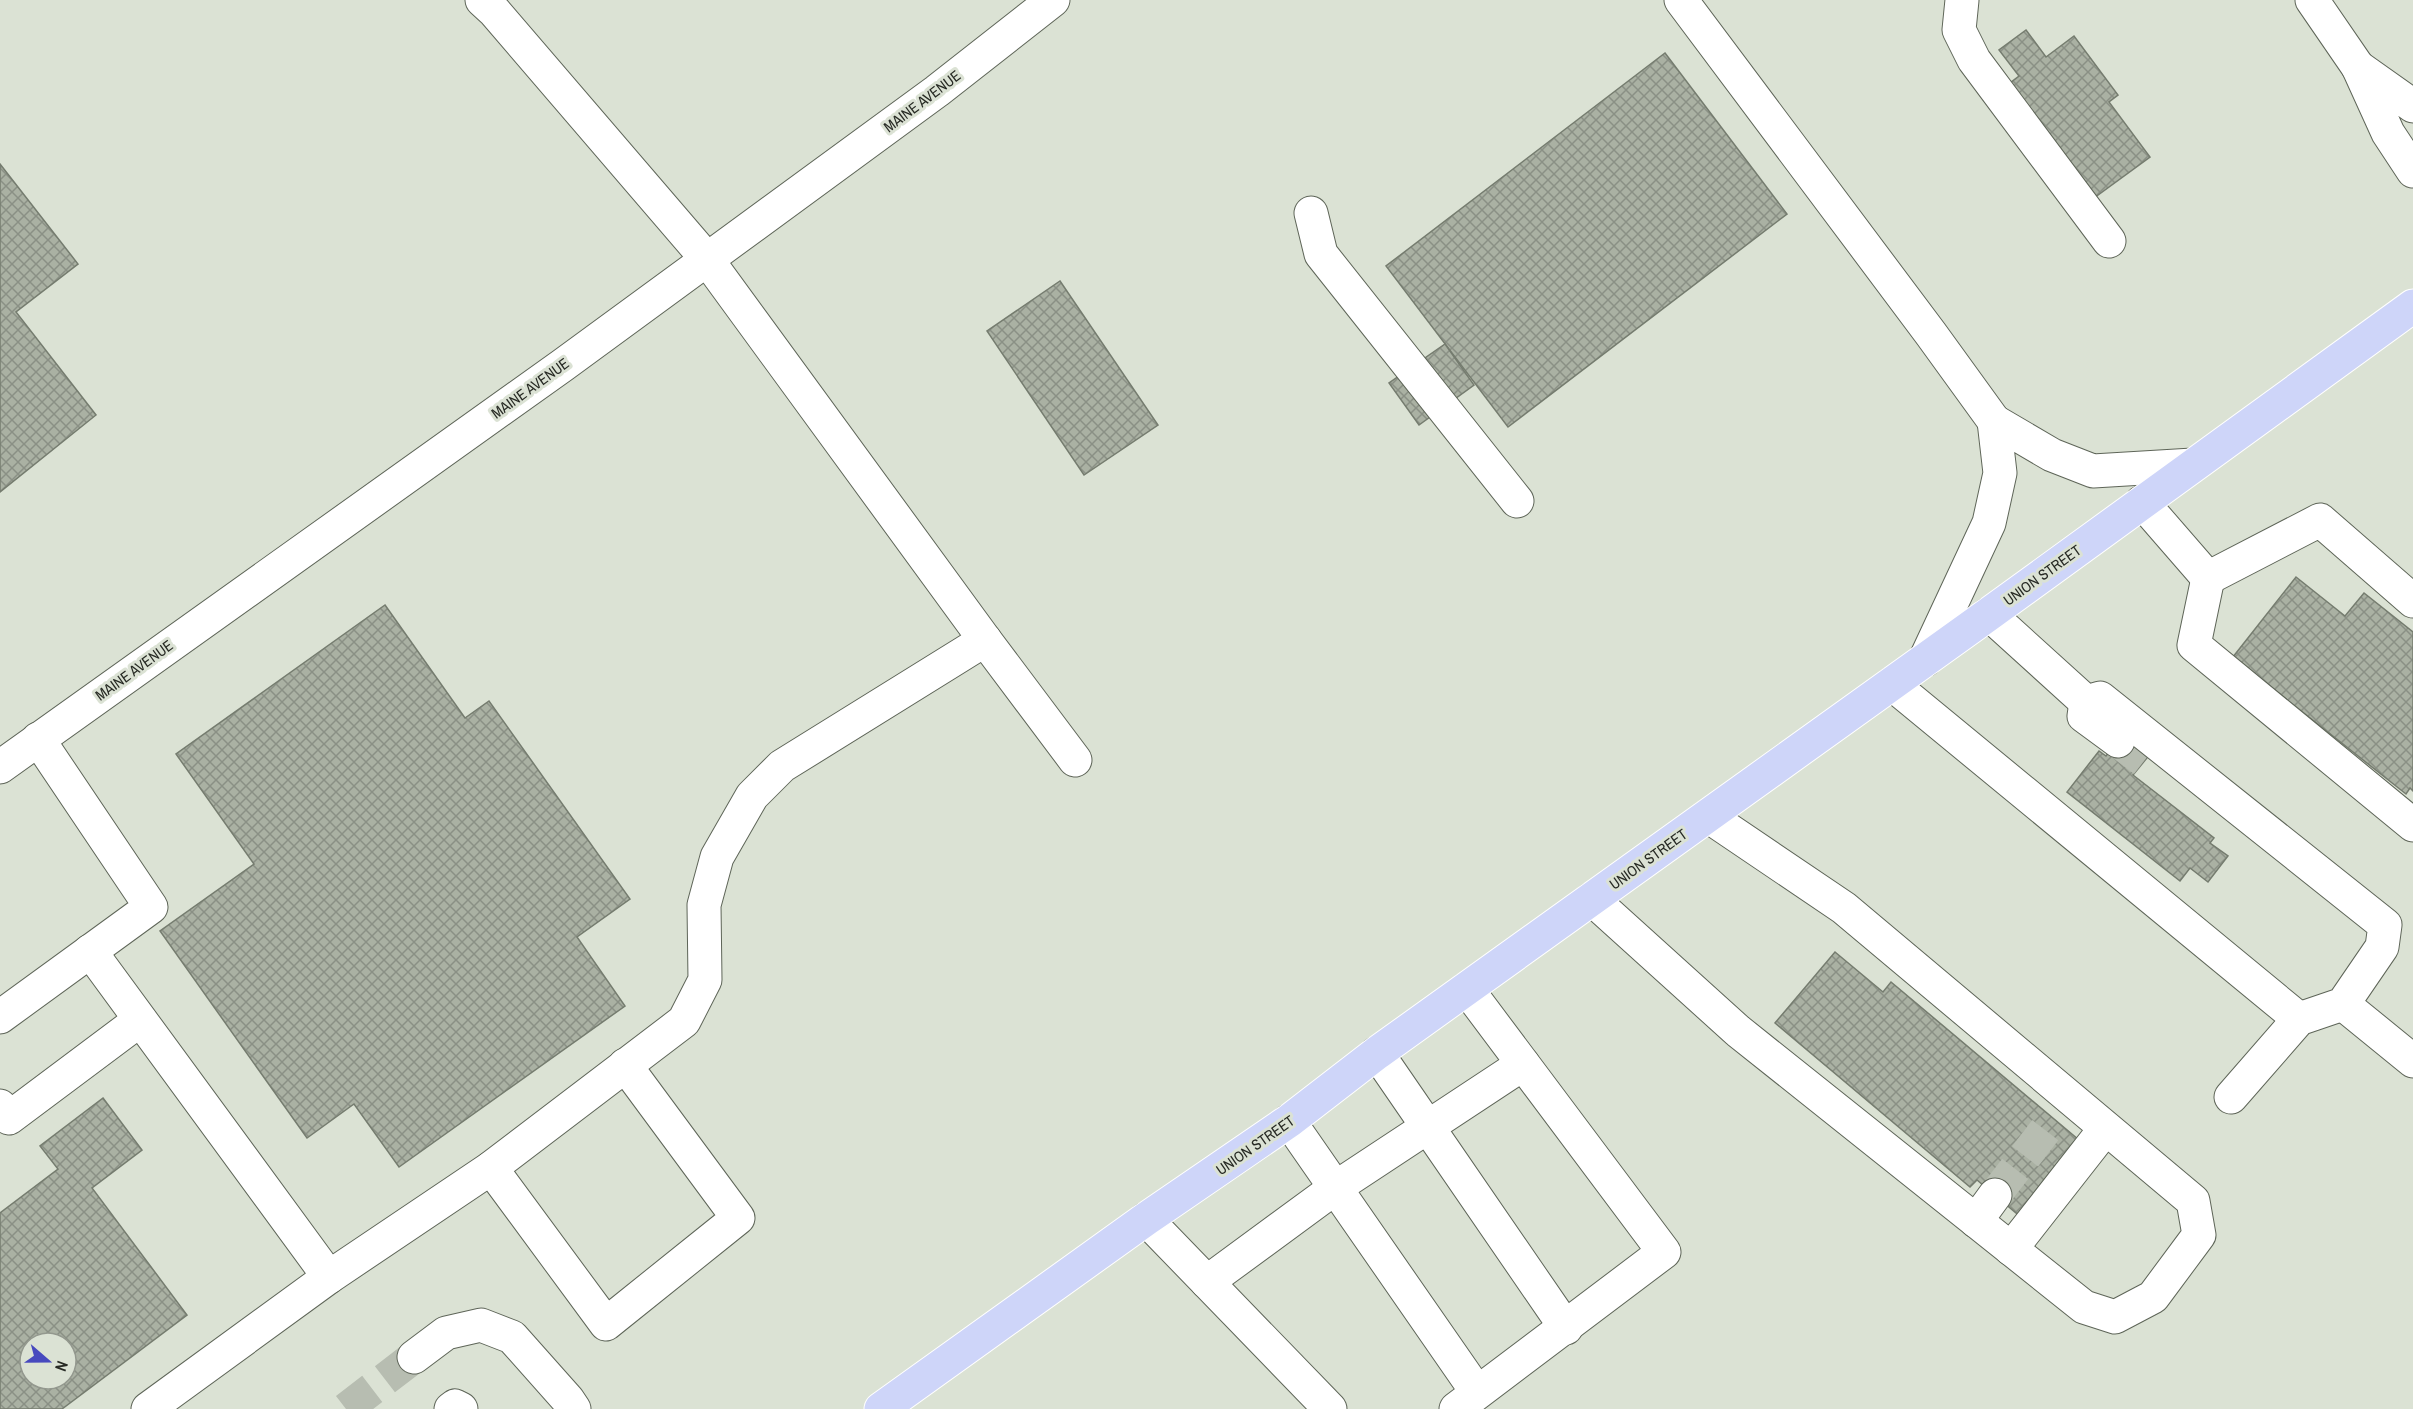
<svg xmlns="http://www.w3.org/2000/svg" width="2413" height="1409" viewBox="0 0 2413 1409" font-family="'Archivo Narrow',sans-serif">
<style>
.building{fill:url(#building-cross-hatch);stroke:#757c6f;stroke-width:1.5;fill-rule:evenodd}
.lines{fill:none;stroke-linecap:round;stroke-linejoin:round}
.minor-tunnel{stroke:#b7bdb1;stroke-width:33;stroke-dasharray:33 16;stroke-linecap:butt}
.minor-casing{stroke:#5e6558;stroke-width:35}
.major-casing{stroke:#fff;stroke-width:35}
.minor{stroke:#fff;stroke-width:33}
.major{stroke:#ced5f9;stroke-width:33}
.labels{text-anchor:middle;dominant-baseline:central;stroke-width:6;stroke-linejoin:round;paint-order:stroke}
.street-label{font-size:15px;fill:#272a24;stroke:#dbe2d4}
</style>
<defs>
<pattern id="building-cross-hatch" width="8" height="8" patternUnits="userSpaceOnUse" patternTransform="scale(1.5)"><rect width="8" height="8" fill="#aab1a3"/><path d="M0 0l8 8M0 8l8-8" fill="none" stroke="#8a9085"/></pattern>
</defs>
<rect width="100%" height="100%" fill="#dbe2d4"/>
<!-- building -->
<g class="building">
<path d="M2026,30l20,27 28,-21 44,59 -9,7 41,55 -56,41 -84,-115 9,-7 -20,-26z"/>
<path d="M1665,53l122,161 -279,213 -122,-161z"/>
<path d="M0,164l78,100 -62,48 80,103 -96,77z"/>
<path d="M1060,281l98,144 -74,50 -97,-144z"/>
<path d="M1445,344l29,41 -55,40 -30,-42z"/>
<path d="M2296,577l49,39 19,-23 49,39v159l-3,-3 -4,6 -173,-137z"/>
<path d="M385,605l80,113 24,-17 141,198 -53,38 48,69 -226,161 -45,-63 -47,34 -147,-207 94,-67 -78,-110z"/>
<path d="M2124,733l27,20 -18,22 81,63 -4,5 18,13 -20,26 -18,-14 -10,13 -113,-89 32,-41 7,5z"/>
<path d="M1835,952l48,40 8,-10 194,163 -62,74 -46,-39 -7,7 -195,-164z"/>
<path d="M103,1098l39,52 -50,38 95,127 -125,94h-62v-196l58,-44 -18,-23zM30,1343h36v36h-36z"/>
</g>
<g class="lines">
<!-- minor-tunnel -->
<g class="minor-tunnel">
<path d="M2118,741l26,20"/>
<path d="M1995,1195l59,-76"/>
<path d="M346,1409l68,-52"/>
</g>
<!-- minor casing -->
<g class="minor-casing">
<g id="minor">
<path d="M482,0l12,11 212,247 279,382 90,120"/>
<path d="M1681,0l250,334 63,87"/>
<path d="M1962,0l-3,30 15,30 135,181"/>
<path d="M2312,0l46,67"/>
<path d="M2413,106l-55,-39 30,66 25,38"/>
<path d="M1311,213l10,41 196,247"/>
<path d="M2142,502l66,76"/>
<path d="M2208,578l-14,67 219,180"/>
<path d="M2208,578l112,-58 93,81"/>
<path d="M1989,614l97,88 14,-4 285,227 -3,22 -39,57 -44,15 -68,78"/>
<path d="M1925,660l64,-137 11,-50 -6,-52 58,34 41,16 100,-6"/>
<path d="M1892,684l407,335"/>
<path d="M2086,702l-2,14 34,25"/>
<path d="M0,767l563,-402 374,-274 116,-91"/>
<path d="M1592,899l146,132 346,276 31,10 38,-20 46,-62 -6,-34 -349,-293 -136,-92"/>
<path d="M90,951l239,326 -181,132"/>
<path d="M2343,1004l70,57"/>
<path d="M0,1017l151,-110 -113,-168"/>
<path d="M1377,1053l189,275"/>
<path d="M0,1106l9,12 131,-98"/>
<path d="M1289,1121l188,271"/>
<path d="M491,1168l115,156 132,-106 -113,-153"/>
<path d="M1146,1219l184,190"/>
<path d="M1976,1221l19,-26"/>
<path d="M2011,1249l94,-120"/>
<path d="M329,1277l162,-109 193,-147 21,-41 -1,-75 13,-48 35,-61 30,-30 203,-126"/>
<path d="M1207,1282l128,-94 188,-124"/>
<path d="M414,1357l32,-24 35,-8 31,12 56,63 6,9"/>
<path d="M451,1409l4,-3 6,3"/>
<path d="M1456,1409l208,-157 -197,-263"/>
</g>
</g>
<!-- major casing -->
<g class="major-casing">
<path id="major" d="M881,1409l265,-190 143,-98 88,-68 612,-439 424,-308"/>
</g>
<!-- minor -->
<use href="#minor" class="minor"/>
<!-- major -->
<use href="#major" class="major"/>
</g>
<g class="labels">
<!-- street labels -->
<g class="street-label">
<text transform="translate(922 101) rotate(-37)">MAINE AVENUE</text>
<text transform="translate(530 388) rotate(-36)">MAINE AVENUE</text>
<text transform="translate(2042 575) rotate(-36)">UNION STREET</text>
<text transform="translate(134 670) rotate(-36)">MAINE AVENUE</text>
<text transform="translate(1648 859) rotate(-36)">UNION STREET</text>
<text transform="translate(1255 1145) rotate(-35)">UNION STREET</text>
</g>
</g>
<!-- north arrow -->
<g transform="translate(48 1361) rotate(110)"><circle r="28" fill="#dbe2d4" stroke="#93988e" stroke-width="1.5"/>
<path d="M0-4.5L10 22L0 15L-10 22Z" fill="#4749be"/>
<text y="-9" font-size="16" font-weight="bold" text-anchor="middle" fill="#272a24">N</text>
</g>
</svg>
